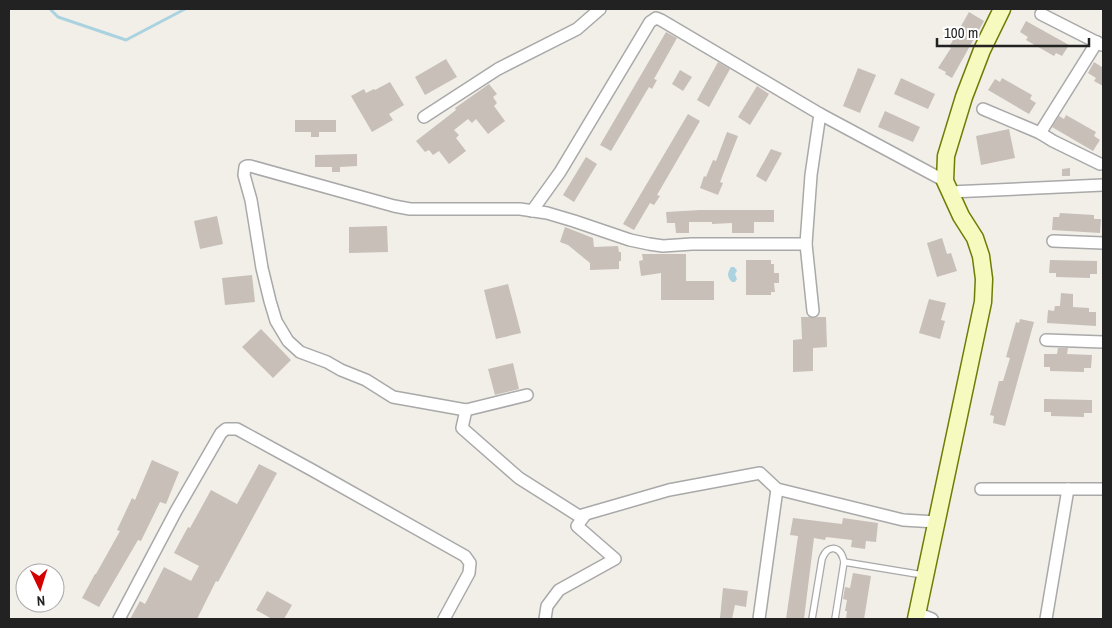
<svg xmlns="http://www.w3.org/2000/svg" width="1112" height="628" viewBox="0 0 1112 628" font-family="'Archivo Narrow',sans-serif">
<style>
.water{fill:#aad3df}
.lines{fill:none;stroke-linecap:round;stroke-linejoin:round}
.stream{stroke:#aad3df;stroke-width:3}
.building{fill:#c7bfb8}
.lane-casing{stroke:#a9a9a9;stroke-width:8}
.street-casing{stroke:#a9a9a9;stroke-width:14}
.secondary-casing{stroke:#707d05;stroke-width:19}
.lane{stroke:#fff;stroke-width:5.5}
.street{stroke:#fff;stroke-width:11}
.secondary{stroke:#f7fabf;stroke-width:16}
</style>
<rect width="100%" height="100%" fill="#f2efe9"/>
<!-- water -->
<path class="water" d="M731,267h3l2,2 1,2 -2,3 2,5 -2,3h-3c-5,-5 -5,-9 -1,-15z"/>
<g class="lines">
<!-- stream -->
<path class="stream" d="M50,9l8,8 68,23 59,-31"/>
</g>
<!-- building -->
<g class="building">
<path d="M969,12l15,9 -32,57 -7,-4 1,-2 -8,-4 13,-20 -2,-1z"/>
<path d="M1026,21l43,24 -7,11 -6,-3 -2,3 -28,-16 2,-3 -8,-5z"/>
<path d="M666,32l11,6 -23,41 3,1 -5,9 -3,-2 -38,64 -11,-6z"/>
<path d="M446,59l11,18 -32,18 -10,-18z"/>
<path d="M718,62l12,7 -21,38 -12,-7z"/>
<path d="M1094,62l8,5 1,-3v22l-9,-5 2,-3 -8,-5z"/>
<path d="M858,68l18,7 -16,38 -17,-7z"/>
<path d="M680,70l12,7 -9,14 -11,-7z"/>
<path d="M901,78l34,16 -7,15 -34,-15z"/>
<path d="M1002,78l30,17 -2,4 6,4 -7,11 -41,-24 7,-11 5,3z"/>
<path d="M390,82l14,23 -15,9 4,6 -21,12 -21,-36 13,-7 2,4 8,-4 1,1z"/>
<path d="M489,84l8,10 -4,3 4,6 -3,3 11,15 -17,13 -12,-15 -4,4 -4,-4 -14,11 5,5 -3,3 10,13 -17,13 -10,-13 -6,4 -4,-5 -4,2 -9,-11 40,-31 -1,-2z"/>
<path d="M757,86l12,8 -19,31 -12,-8z"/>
<path d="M885,111l35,16 -7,15 -35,-15z"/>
<path d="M688,114l12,7 -43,74 3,1 -6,9 -4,-2 -16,27 -11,-6z"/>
<path d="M1066,115l30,17 -2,4 6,4 -7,11 -41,-24 7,-11 5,3z"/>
<path d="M295,120h41v12h-17v5h-8v-5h-16z"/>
<path d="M1009,129l6,29 -34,7 -5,-29z"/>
<path d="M727,132l11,4 -18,46 3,1 -5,12 -18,-7 4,-12 2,1 7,-17 3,1z"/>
<path d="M771,149l11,4 -16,29 -10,-6z"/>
<path d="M357,154v12l-17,1v5h-8v-5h-17v-12z"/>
<path d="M586,157l11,7 -23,38 -11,-7z"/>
<path d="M1070,168v8h-8v-7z"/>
<path d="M700,210h74v12h-20v11h-22v-10l-20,1v-2h-23v11h-13l-1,-10h-8l-1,-11z"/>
<path d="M1060,213l34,2v4h7l-1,14 -48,-3 1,-13h6z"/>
<path d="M217,216l6,28 -23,5 -6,-28z"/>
<path d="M387,226l1,26 -39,1v-26z"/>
<path d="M565,227l28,11 1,9 24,-1 1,6h2v9h-2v8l-29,1v-7l-22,-18 -8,-3z"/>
<path d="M942,238l5,16 4,-1 6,18 -20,6 -10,-34z"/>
<path d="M642,254h44v27h28v19h-53v-27l-20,3 -2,-15 4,-1z"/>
<path d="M746,260h25v4h3v9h5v10h-5l1,9h-4v3h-25z"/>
<path d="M1050,260l47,1v13h-7v4l-34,-1v-4h-7z"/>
<path d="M252,275l3,27 -30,3 -3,-27z"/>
<path d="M508,284l13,49 -25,6 -12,-49z"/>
<path d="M1061,293l12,1v13l16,1v4h7v14l-49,-3 1,-13 6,1 1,-5h5z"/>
<path d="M929,299l17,4 -5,17 4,1 -5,18 -21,-6z"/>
<path d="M801,317h8l4,1 5,-1h8l1,30 -14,1v23l-20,1v-32l9,-1z"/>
<path d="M1020,319l14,3 -29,104 -12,-3 1,-7 -4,-1 9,-34h4l7,-23 -4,-1 10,-35 3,1z"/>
<path d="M261,329l30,31 -18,18 -31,-31z"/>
<path d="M1058,348h10l-1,6 25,1 -1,13h-7v4l-34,-1v-4h-6v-13h13z"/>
<path d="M513,363l6,26 -24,6 -7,-26z"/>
<path d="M1044,399l48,1v13h-8v4l-33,-1v-4h-7z"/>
<path d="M152,460l27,12 -13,32 -6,-2 -19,39 -3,-1 -39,67 -17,-9 13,-24h1l24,-43 -3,-1 15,-32 3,2z"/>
<path d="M259,464l18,9 -59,109 -2,-1 -19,38h-67l10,-18 5,3 19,-37 27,14 8,-15 -25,-13 14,-26 2,1 21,-38 26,14z"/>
<path d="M793,518l49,6 1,-6 35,5 -2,19 -10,-1 -1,8 -14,-2 1,-7 -26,-3 -1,3 -11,-2 -10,81h-18l12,-83 -8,-1z"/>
<path d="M853,573l18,3 -7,43h-18l1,-8h-2l2,-11 -4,-1 2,-12 5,1z"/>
<path d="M723,588l25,3 -2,16 -11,-2 -3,14 -12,-1z"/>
<path d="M267,591l25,14 -8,14h-12l-16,-9z"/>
</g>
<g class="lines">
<!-- lane casing -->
<g class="lane-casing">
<g id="lane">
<path d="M844,562l79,13"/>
<path d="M812,619l10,-60c6,-16 19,-13 22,3l-9,57"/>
</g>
</g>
<!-- street casing -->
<g class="street-casing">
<g id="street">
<path d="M1041,14l61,31"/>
<path d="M983,109l57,24 13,8 47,23"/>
<path d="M424,117l74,-48 79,-40 23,-20"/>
<path d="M1040,133l57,-91"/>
<path d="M950,192l153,-7"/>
<path d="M532,211l28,-39 90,-150 6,-4 5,2 159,94 125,67"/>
<path d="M1053,241l50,2"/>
<path d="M813,311l-7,-67 5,-69 9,-61"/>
<path d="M1046,340l57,2"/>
<path d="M527,395l-61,15 -4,18 57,50 60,38 90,-26 91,-17 17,16 126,31 33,2"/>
<path d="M466,410l-73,-13 -27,-17 -25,-10 -14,-8 -27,-10 -12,-11 -12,-20 -6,-20 -8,-33 -11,-68 -7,-25 1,-8 2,-1h3l144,40 16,3h110l27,4 27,8 56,19 19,4 14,2 29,-2h114"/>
<path d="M981,489h122"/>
<path d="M917,613l15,6"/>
<path d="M119,619l57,-108 45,-78 5,-4h11l75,41 153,86 5,7 -1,10 -25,46"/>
<path d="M545,619l2,-13 12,-16 56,-31 -38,-33 8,-11"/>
<path d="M759,619l18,-130"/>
<path d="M1046,619l22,-130"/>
</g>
</g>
<!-- secondary casing -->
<g class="secondary-casing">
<path id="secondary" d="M916,619l67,-317 1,-23 -3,-23 -6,-18 -14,-22 -16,-35 1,-25 18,-59 18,-47 20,-41"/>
</g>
<!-- lane -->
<use href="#lane" class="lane"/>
<!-- street -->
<use href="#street" class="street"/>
<!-- secondary -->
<use href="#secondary" class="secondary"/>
</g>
<!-- border -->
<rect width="1112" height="628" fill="none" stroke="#222222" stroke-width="20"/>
<!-- north arrow -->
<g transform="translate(40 588) rotate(176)"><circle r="24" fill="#ffffff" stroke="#a7a7a7"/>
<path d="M0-4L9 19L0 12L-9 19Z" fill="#d40000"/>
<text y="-8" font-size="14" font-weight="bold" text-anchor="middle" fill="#222222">N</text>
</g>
<!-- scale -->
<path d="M937 38v8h152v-8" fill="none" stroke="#222222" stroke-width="2.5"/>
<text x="944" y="38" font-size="15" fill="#222222" stroke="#ffffff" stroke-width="4" paint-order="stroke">100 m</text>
</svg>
